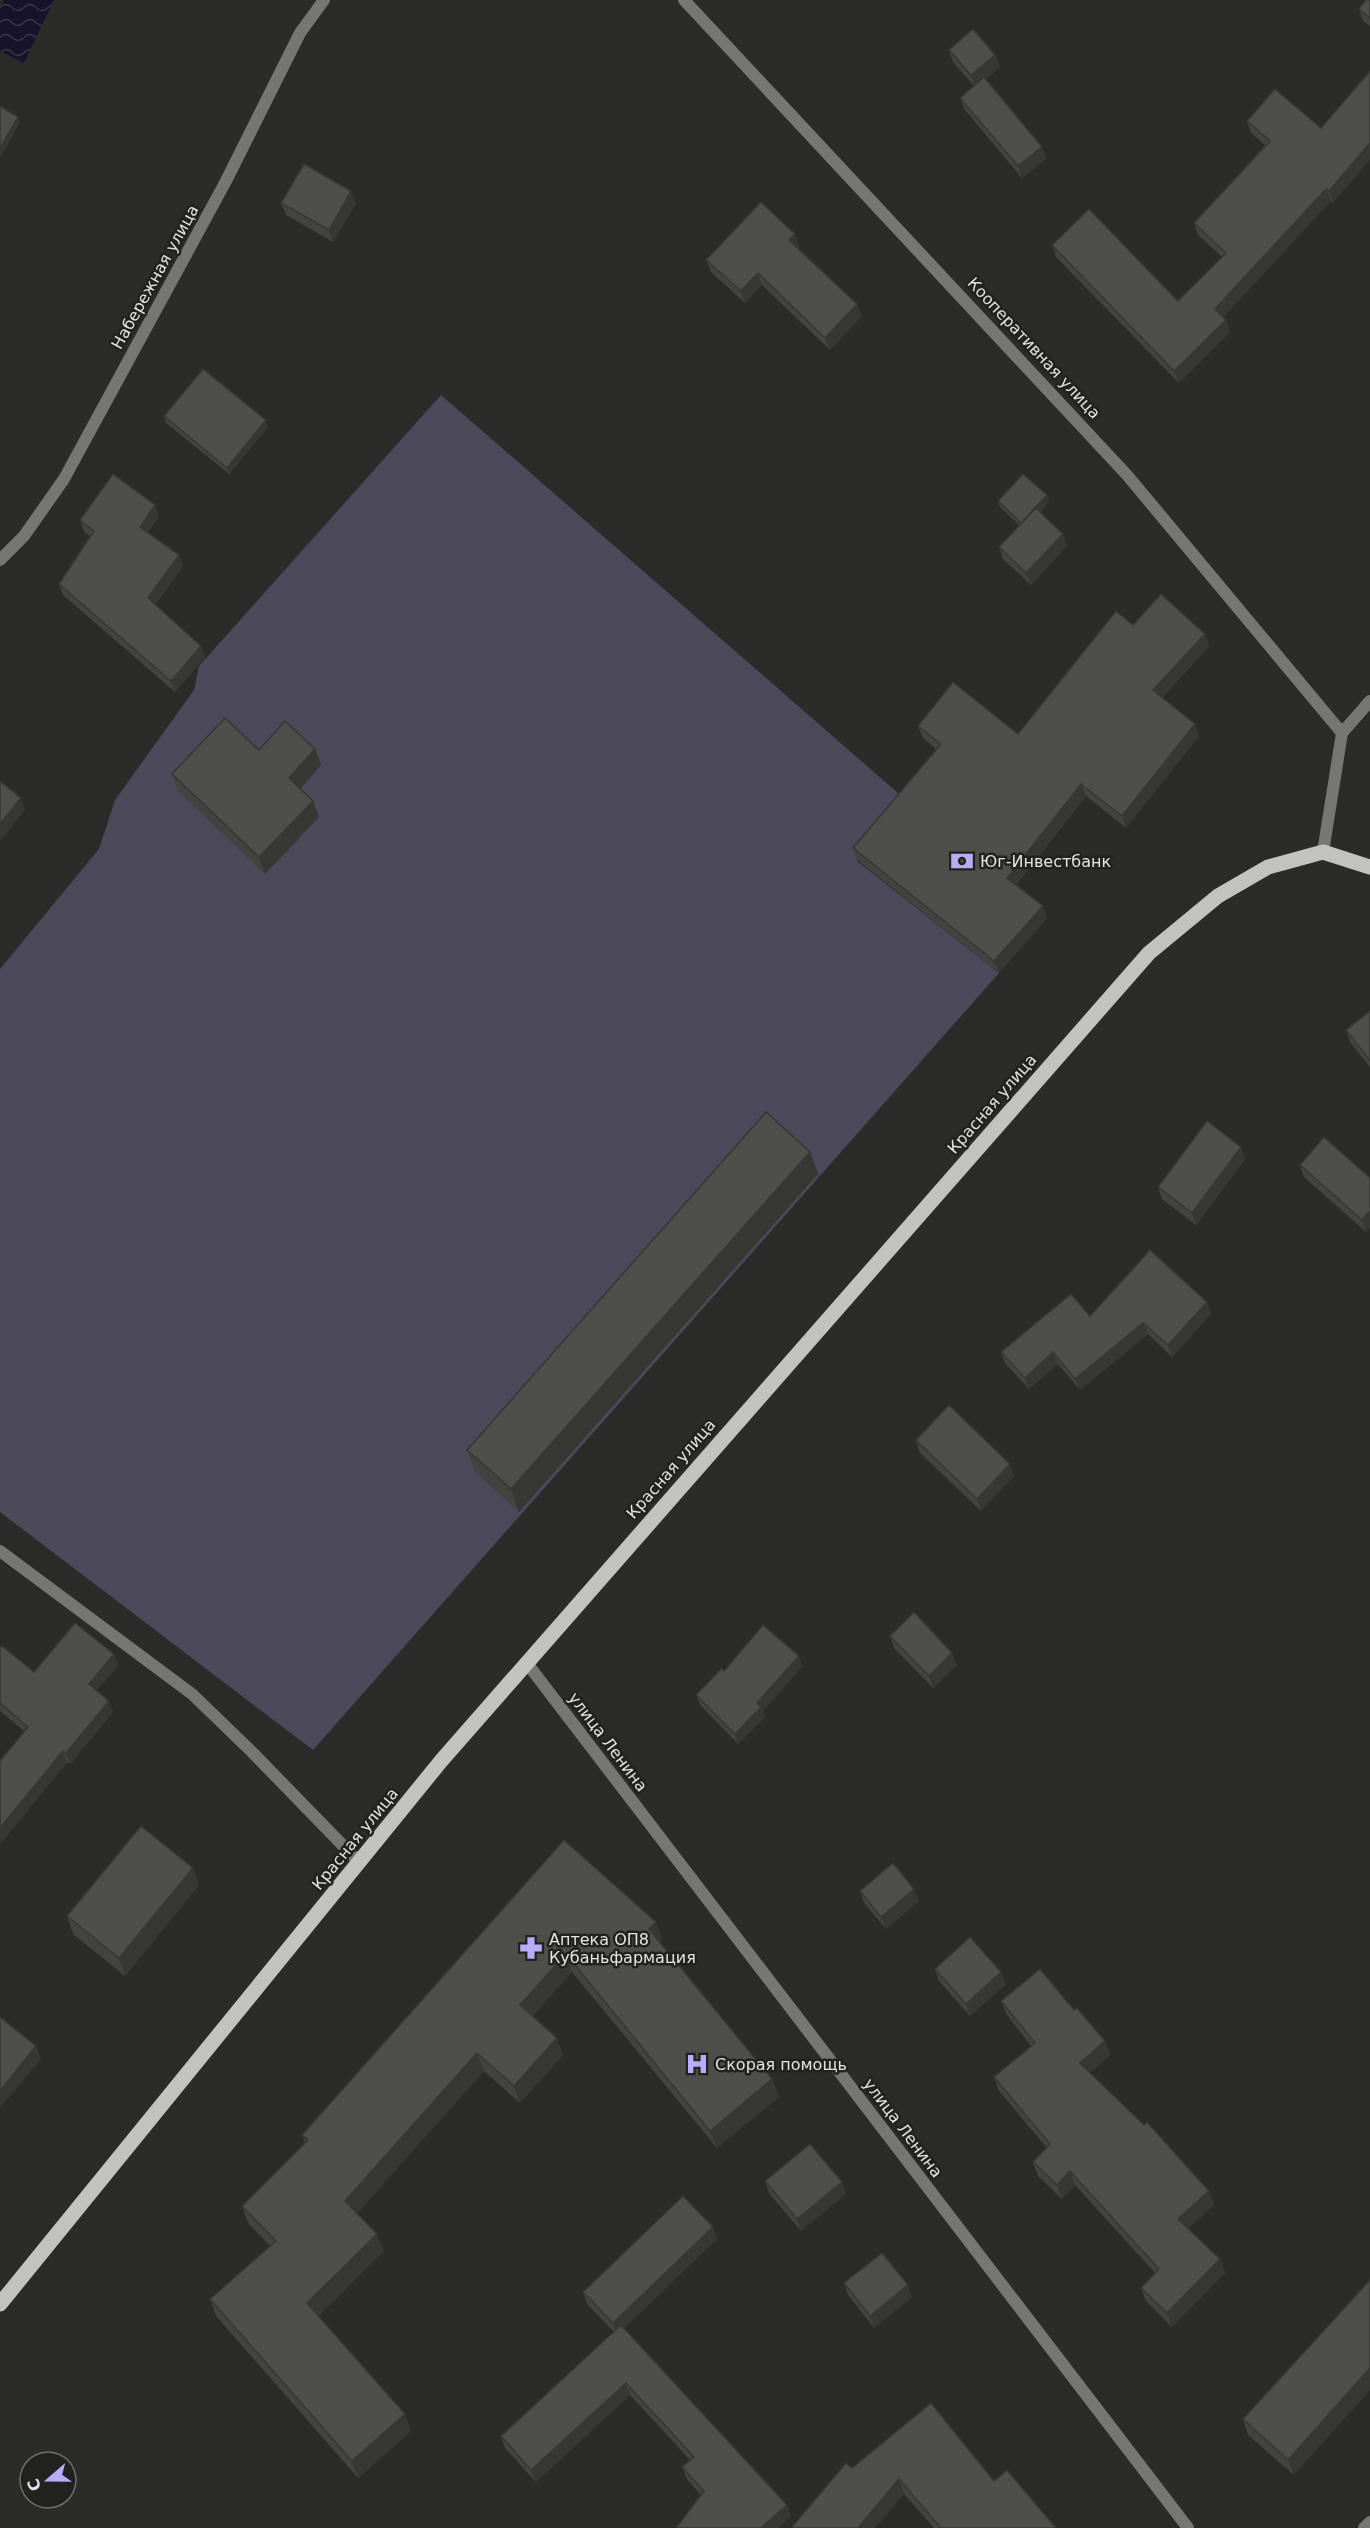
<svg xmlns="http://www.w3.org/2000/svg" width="1370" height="2528" viewBox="0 0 1370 2528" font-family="'DejaVu Sans',sans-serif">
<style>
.green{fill:#4b495a}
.water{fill:url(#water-waves)}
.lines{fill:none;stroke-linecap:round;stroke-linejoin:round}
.minor{stroke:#767775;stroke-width:12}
.primary{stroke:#c2c2bf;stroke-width:15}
.wall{fill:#434340}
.shaded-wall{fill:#373734}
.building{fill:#4e4e4b;stroke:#373734;stroke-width:1.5}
.labels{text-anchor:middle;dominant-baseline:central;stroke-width:5;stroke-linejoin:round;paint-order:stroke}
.street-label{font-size:16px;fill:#e3e4e2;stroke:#22221f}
.poi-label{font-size:16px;fill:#e3e4e2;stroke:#22221f;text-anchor:start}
</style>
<defs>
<pattern id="water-waves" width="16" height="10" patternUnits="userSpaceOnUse" patternTransform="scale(1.5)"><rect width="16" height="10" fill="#17132b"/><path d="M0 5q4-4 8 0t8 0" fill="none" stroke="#393549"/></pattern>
</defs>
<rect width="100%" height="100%" fill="#2b2c29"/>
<!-- green -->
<path class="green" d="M441,395l465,405 -49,61 142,112 -686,777 -313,-238v-543l99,-120 16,-49 79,-110 5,-24z"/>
<!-- water -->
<path class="water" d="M4,0h50l-30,63 -24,-12v-43z"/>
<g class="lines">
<!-- minor -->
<g class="minor">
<path d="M684,0l443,475 215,258"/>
<path d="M0,560l24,-24 40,-57 162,-298 74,-148 24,-33"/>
<path d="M1323,852l19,-119 28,-32"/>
<path d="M0,1551l192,143 60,58 107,110"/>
<path d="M526,1662l662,866"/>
<path d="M1364,2528l6,-6"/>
</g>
<!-- primary -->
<path class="primary" d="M0,2304l441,-543 708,-808 69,-57 50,-29 55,-15 47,15"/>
</g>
<!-- wall -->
<g class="wall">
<path d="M1370,0v26l-7,-5 -4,-12z"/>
<path d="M949,50l46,5 5,12 -15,12 57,68 4,12 -24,19 -57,-68 -5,-12 14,-12 -21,-24z"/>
<path d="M1247,121l74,7 12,75 -2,-2 -108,116 3,3 4,12 -51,51 -123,-126 -4,-12 126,56 44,-44 -24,-22 -4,-12 71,-78 -14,-12z"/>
<path d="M281,203h75l-23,39 -47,-27z"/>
<path d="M799,246l-2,2 65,68 -32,34 -68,-65 -17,18 -34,-31 -5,-12z"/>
<path d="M164,416l104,11 -39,47 -63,-51z"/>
<path d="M1047,495l2,6 -9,11 27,34 -36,39 -28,-26 -4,-12 20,-22 -19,-18 -2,-6z"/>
<path d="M159,516l-11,16 31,23 4,11 -28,39 46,41 4,11 -30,35 -112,-97 -4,-11 31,-48 -6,-4 -4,-12z"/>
<path d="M1133,625l72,9 4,12 -47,52 37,38 -73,92 -40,-32 -70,89 31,33 -48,55 -142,-113 -4,-12 83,-99 -13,-11 -5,-12 100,8z"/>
<path d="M315,749l6,16 -21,24 19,28 -54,57 -87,-83 -6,-17 87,-24z"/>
<path d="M1370,1011v56l-20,-25 -4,-12z"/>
<path d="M810,1152l8,22 -299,338 -44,-40 -8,-22z"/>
<path d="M1245,1159l-49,66 -34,-26 -4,-12z"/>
<path d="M1300,1165l70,13 -4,54 -62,-55z"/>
<path d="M1207,1302l4,12 -39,43 -24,-23 -68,56 -22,-26 -29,25 -24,-26 -4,-11 89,-36z"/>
<path d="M916,1440l98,36 -33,35 -61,-58z"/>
<path d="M890,1636l67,29 -24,23 -39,-40z"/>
<path d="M0,1648l34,24 80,-18 4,11 -21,25 16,22 -43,52 -3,-2 -67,82v-83l24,-30 -24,-20z"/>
<path d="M799,1656l3,11 -39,44 2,6 -27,27 -38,-39 -4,-10 28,-24z"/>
<path d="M564,1840l98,99 -3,3 113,137 7,18 -62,51 -145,-176 -40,44 31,39 -43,48 -36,-32 -127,142 27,38 -66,65 87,98 6,17 -53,47 -142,-162 -6,-17 60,-53 -22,-23 -6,-17 63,-63 -3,-8z"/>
<path d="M199,1885l-74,91 -52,-42 -6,-18z"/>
<path d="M860,1891l59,10 -33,28 -22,-26z"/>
<path d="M935,1969l71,15 -36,32 -31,-35z"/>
<path d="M1001,2001l73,9 31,31 5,14 -20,18 119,118 5,14 -26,23 32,31 5,14 -53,54 -26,-26 -5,-13 14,-15 -80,-88 -13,14 -24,-23 -5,-14 14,-14 -48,-57 -5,-14 37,-31 -24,-31z"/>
<path d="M765,2181l77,1 4,12 -45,37 -32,-38z"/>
<path d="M713,2227l4,12 -93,89 163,177 4,12 -90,-22 -14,-16 -5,-12 8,-7 -60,-65 -94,87 -31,-34 -4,-12 113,-104 -27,-28 -4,-12z"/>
<path d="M1370,2280l-76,195 -46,-40 -5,-16z"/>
<path d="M844,2283l68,14 -38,31 -26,-33z"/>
<path d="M852,2468l142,13 62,47h-122l-30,-34z"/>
</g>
<!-- shaded-wall -->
<g class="shaded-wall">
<path d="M995,55l5,12 -24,21 -5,-13z"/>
<path d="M18,117l2,6 -20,35v-10z"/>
<path d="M1370,143v17l-37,43 -4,-12z"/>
<path d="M1042,147l4,12 -24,19 -4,-12z"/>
<path d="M1326,189l5,12 -111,120 -5,-12z"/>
<path d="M351,191l5,12 -23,39 -4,-12z"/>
<path d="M795,234l4,12 -6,6 -4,-12z"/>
<path d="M758,273l4,12 -17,18 -4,-12z"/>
<path d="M857,304l5,12 -32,34 -5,-12z"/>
<path d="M1226,320l4,12 -51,51 -5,-12z"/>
<path d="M266,420l2,7 -39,47 -2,-6z"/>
<path d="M1047,495l2,6 -26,28 -2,-6z"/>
<path d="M155,505l4,11 -15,22 -4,-11z"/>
<path d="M1063,534l4,12 -36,39 -5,-12z"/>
<path d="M179,555l4,11 -31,44 -4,-12z"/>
<path d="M1205,634l4,12 -52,56 -4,-12z"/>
<path d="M201,646l4,11 -30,35 -4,-11z"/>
<path d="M1195,724l4,12 -73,92 -4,-12z"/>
<path d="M315,749l6,16 -26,30 -6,-17z"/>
<path d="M1081,784l5,12 -75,94 -4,-12z"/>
<path d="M21,798l4,12 -25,31v-17z"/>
<path d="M313,801l6,16 -54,57 -6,-17z"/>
<path d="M1043,906l4,12 -48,55 -5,-12z"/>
<path d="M1241,1147l4,12 -49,66 -4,-12z"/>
<path d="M810,1152l8,22 -299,338 -8,-23z"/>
<path d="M1370,1211v17l-4,4 -4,-12z"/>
<path d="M1207,1302l4,12 -39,43 -4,-12z"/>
<path d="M1143,1323l5,11 -68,56 -5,-11z"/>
<path d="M1053,1352l5,12 -29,25 -4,-11z"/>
<path d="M1010,1464l4,12 -33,35 -4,-12z"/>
<path d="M952,1653l5,12 -24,23 -4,-12z"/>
<path d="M114,1654l4,11 -25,30 -4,-11z"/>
<path d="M799,1656l3,11 -39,44 2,6 -27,27 -3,-10 22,-31z"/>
<path d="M109,1701l4,11 -43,52 -4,-11z"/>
<path d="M63,1751l4,11 -67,82v-16z"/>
<path d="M193,1868l6,17 -74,91 -6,-18z"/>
<path d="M914,1889l5,12 -33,28 -5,-12z"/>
<path d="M656,1922l6,17 -7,8 -6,-18z"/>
<path d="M566,1954l6,18 -45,51 -7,-18z"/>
<path d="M1001,1972l5,12 -36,32 -4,-12z"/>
<path d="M557,2038l6,17 -43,48 -6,-17z"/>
<path d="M1105,2041l5,14 -25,22 -5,-14z"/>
<path d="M36,2046l5,13 -41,49v-17z"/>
<path d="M477,2053l7,18 -132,148 -7,-18z"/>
<path d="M772,2079l7,18 -62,51 -7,-17z"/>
<path d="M1070,2171l5,14 -13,14 -5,-14z"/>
<path d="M842,2182l4,12 -45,37 -4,-12z"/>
<path d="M1209,2191l5,14 -31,28 -5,-14z"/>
<path d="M713,2227l4,12 -100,96 -4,-12z"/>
<path d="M377,2234l7,17 -71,69 -6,-17z"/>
<path d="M1220,2259l5,14 -53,54 -5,-14z"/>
<path d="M908,2285l4,12 -38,31 -4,-12z"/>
<path d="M1370,2368v22l-76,85 -6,-15z"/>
<path d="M626,2383l4,12 -94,87 -5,-12z"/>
<path d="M405,2414l6,17 -53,47 -6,-17z"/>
<path d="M899,2479l5,15 -29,34h-17z"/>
<path d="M787,2505l4,12 -12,11h-18z"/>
</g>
<!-- building -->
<g class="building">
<path d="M1366,0h4v18l-11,-9z"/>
<path d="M973,29l22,26 -24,20 -22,-25z"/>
<path d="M1370,71v72l-41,48 -3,-2 -111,120 11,11 -52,51 -122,-126 37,-36 89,92 48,-48 -32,-30 76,-82 -23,-20 28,-32 46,39z"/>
<path d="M984,77l58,70 -24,19 -58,-68z"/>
<path d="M0,106l18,11 -18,31z"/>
<path d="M304,164l47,27 -22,39 -48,-27z"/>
<path d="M761,202l34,32 -6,6 68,64 -32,34 -67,-65 -17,18 -35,-31z"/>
<path d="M203,369l63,51 -39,48 -63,-52z"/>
<path d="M113,474l42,31 -15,22 39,28 -31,43 53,48 -30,35 -112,-97 35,-53 -14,-11z"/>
<path d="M1023,474l24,21 -26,28 -23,-22z"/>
<path d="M1036,508l27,26 -37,39 -27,-26z"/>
<path d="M1161,594l44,40 -52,56 42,34 -73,92 -41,-32 -74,94 36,28 -49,55 -141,-113 88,-104 -23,-18 35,-44 65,52 98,-123 17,14z"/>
<path d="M225,718l34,32 26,-29 30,28 -26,29 24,23 -54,56 -87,-83z"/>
<path d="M0,781l21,17 -21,26z"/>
<path d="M1370,1011v50l-24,-31z"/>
<path d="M766,1112l44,40 -299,337 -44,-39z"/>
<path d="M1207,1121l34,26 -49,66 -34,-26z"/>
<path d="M1324,1137l46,41v33l-8,9 -62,-55z"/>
<path d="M1150,1250l57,52 -39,43 -25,-22 -68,56 -22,-27 -28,26 -24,-26 70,-58 19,22z"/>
<path d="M949,1405l61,59 -33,35 -61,-59z"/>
<path d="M914,1612l38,41 -23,23 -39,-40z"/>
<path d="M75,1623l39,31 -25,30 20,17 -43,52 -3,-2 -63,77v-67l28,-34 -28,-24v-55l2,-2 32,26z"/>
<path d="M763,1625l36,31 -42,47 4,4 -26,27 -39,-39 26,-27 2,3z"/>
<path d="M141,1826l52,42 -74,90 -52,-42z"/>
<path d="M564,1840l92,82 -7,7 123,150 -62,52 -144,-177 -46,51 37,33 -43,48 -37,-33 -132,148 32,33 -70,69 98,111 -53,47 -142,-162 66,-58 -34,-35 66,-66 -6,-5z"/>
<path d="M893,1863l21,26 -33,28 -21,-26z"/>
<path d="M970,1937l31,35 -35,32 -31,-35z"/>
<path d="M1040,1969l34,41 3,-2 28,33 -25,22 64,62 3,-3 62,69 -31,28 42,40 -53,54 -26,-25 18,-19 -89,-98 -13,14 -24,-23 17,-18 -56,-67 41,-34 -34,-42z"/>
<path d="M0,2017l36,29 -36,45z"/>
<path d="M810,2144l32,38 -45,37 -32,-38z"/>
<path d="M683,2196l30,31 -100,96 -30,-31z"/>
<path d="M882,2253l26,32 -38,31 -26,-33z"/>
<path d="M1370,2280v88l-82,92 -45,-41z"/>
<path d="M621,2325l166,180 -26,23h-85l28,-37 -22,-24 12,-10 -68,-74 -95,87 -30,-34z"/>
<path d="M931,2403l63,78 13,-11 49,58h-115l-42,-49 -41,49h-65l-1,-1 54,-64 6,5z"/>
</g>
<!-- icons -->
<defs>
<g id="bank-bare" transform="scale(1.8)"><path d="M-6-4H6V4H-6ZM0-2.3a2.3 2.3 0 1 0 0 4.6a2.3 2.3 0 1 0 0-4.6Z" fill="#b6acf8" stroke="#22221f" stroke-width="2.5" paint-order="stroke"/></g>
<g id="pharmacy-bare" transform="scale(1.8)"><path d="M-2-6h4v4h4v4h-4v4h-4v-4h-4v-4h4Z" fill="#b6acf8" stroke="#22221f" stroke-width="2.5" paint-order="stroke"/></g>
<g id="hospital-bare" transform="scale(1.8)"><path d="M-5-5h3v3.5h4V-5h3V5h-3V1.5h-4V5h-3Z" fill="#b6acf8" stroke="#22221f" stroke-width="2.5" paint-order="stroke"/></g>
</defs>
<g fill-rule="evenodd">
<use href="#bank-bare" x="962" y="861"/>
<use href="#pharmacy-bare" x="531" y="1948"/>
<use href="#hospital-bare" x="697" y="2064"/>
</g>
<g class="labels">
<!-- street labels -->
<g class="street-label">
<text transform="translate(155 277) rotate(-61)">Набережная улица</text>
<text transform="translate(1034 348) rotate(47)">Кооперативная улица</text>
<text transform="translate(992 1104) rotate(-49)">Красная улица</text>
<text transform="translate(671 1469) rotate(-49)">Красная улица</text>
<text transform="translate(608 1742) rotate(53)">улица Ленина</text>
<text transform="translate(355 1839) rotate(-51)">Красная улица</text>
<text transform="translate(903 2128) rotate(53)">улица Ленина</text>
</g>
<!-- poi labels -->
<g class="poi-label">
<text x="980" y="861">Юг-Инвестбанк</text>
<text x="549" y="1939">Аптека ОП8<tspan x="549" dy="18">Кубаньфармация</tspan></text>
<text x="715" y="2064">Скорая помощь</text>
</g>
</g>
<!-- north arrow -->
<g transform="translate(48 2480) rotate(250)"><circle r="28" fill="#22221f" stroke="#6f706d" stroke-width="1.5"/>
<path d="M0-4.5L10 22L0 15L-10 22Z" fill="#b6acf8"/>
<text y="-9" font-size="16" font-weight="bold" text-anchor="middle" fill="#e3e4e2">С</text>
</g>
</svg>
